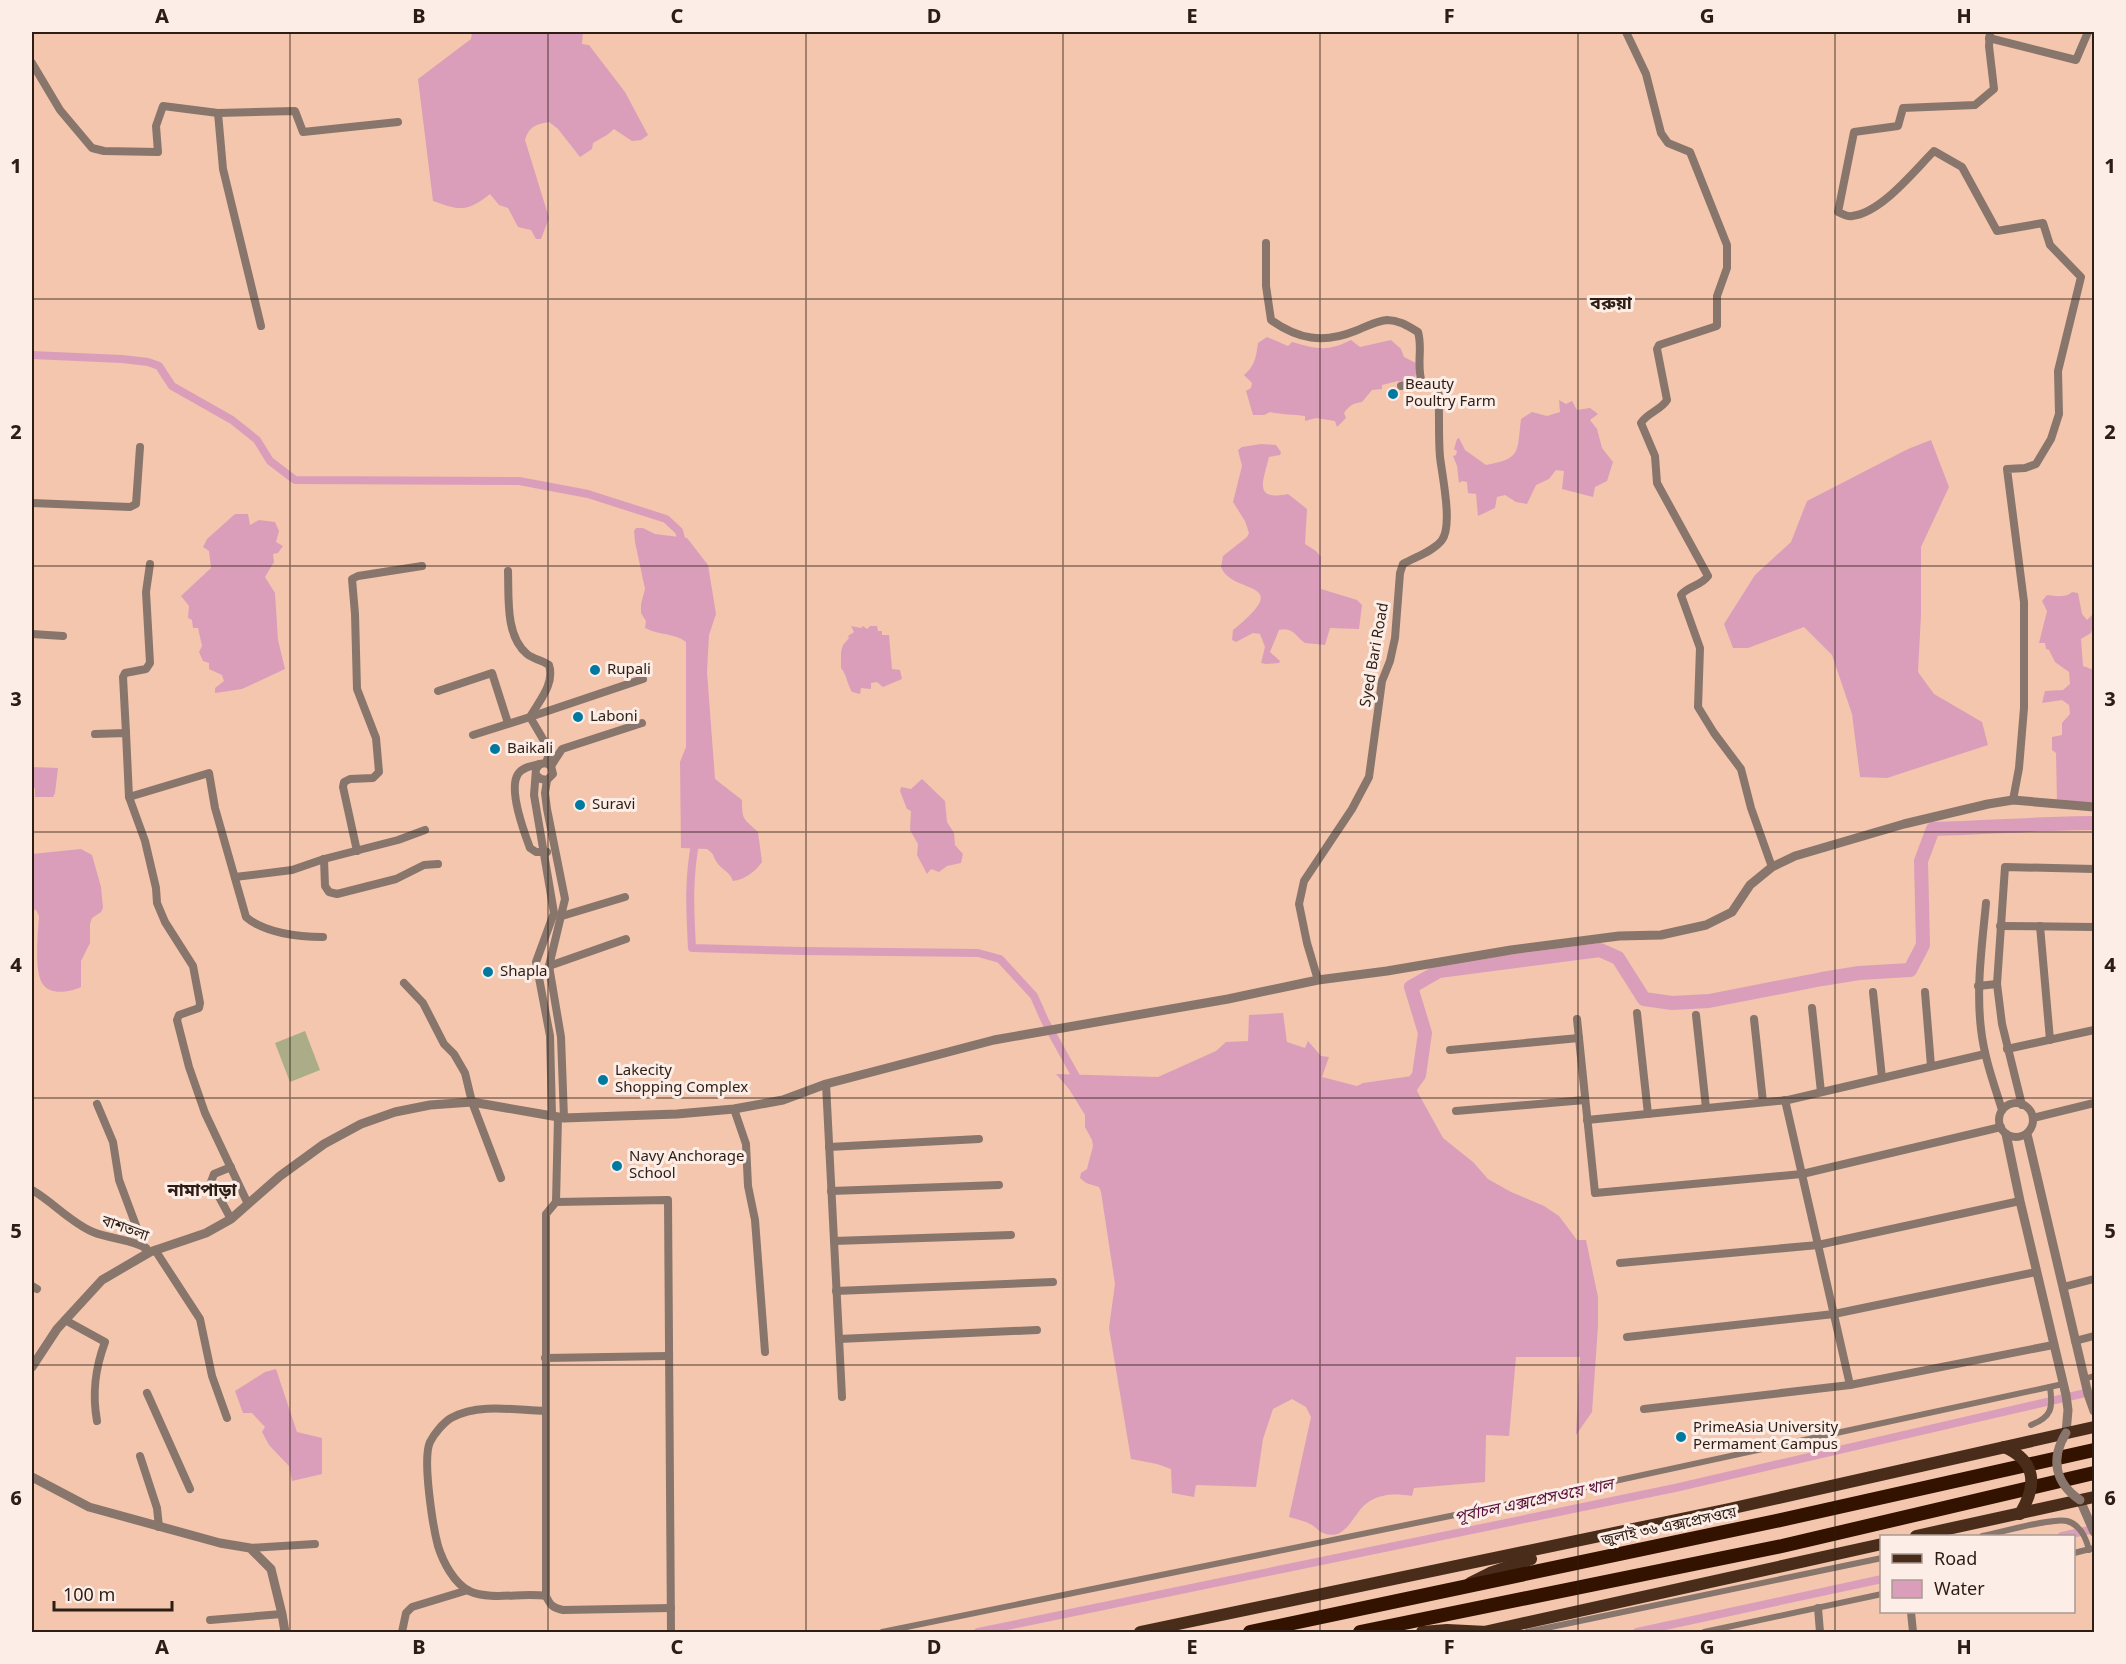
<svg xmlns="http://www.w3.org/2000/svg" width="2126" height="1664" viewBox="0 0 2126 1664" font-family="Georgia,'Noto Sans Bengali',serif">
<style>
.green{fill:#abad88}
.water{fill:#db9eba}
.lines{fill:none;stroke-linecap:round;stroke-linejoin:round}
.canal{stroke:#db9eba;stroke-width:8}
.river{stroke:#db9eba;stroke-width:14}
.pedestrian{stroke:#88756b;stroke-width:6}
.minor{stroke:#88756b;stroke-width:8}
.tertiary{stroke:#88756b;stroke-width:9}
.primary{stroke:#4a2c1b;stroke-width:12}
.motorway{stroke:#331200;stroke-width:14}
.pedestrian-bridge{stroke:#88756b;stroke-width:6}
.tertiary-bridge{stroke:#88756b;stroke-width:9}
.primary-bridge{stroke:#4a2c1b;stroke-width:12}
.grid{fill:none;stroke:#2d1d14;stroke-width:1.5;stroke-opacity:0.55}
.poi-dot{fill:#0079a0;stroke:#fceee7;stroke-width:2}
.labels{text-anchor:middle;dominant-baseline:central;stroke-width:6;stroke-linejoin:round;paint-order:stroke}
.poi-label{font-size:15px;fill:#2d1d14;stroke:#fceee7;text-anchor:start}
.street-label{font-size:15px;fill:#2d1d14;stroke:#fceee7}
.water-label{font-size:16px;font-style:italic;fill:#58113a;stroke:#fceee7}
.quarter-label{font-size:18px;font-weight:bold;fill:#2d1d14;stroke:#fceee7}
.neatline{fill:none;stroke:#2d1d14;stroke-width:2}
.grid-label{font-size:20px;text-anchor:middle;font-weight:bold;fill:#2d1d14}
</style>
<rect width="100%" height="100%" fill="#f3c6ad"/>
<!-- green -->
<path class="green" d="M305,1031l15,39 -30,12 -15,-39z"/>
<!-- water -->
<g class="water">
<path d="M472,32h111l-1,12 7,1 36,47 23,43 -7,5 -9,1 -18,-12 -7,6 -14,8 -1,6 -12,8 -22,-28 -9,-7c-12,2 -20,4 -24,18l24,78 -8,21h-5l-5,-9 -13,-3 -10,-19 -9,-3 -9,-11c-23,18 -29,17 -57,7l-15,-122 53,-40z"/>
<path d="M1267,337l21,9 4,-4c25,7 35,10 59,-2l9,7 31,-7 10,9 3,8 14,7v7l-8,14 -12,-4 -16,4v4l-10,1 -10,12c-9,1 -13,4 -18,11l2,5 -9,9 -2,-6 -19,-3 -11,3v-5c-12,-2 -23,-1 -35,-4l-6,3h-11l-7,-24 5,-3 1,-5 -8,-8c11,-9 12,-18 14,-32z"/>
<path d="M1559,400l7,4 6,-3 5,9 13,-2 8,6 -8,6 7,9 5,19 11,14 -6,19 -12,6 -2,10 -31,-8 2,-18 -8,-1 -7,9 -13,6 -9,19 -11,-2 -11,-7 -8,2 -2,11 -17,8 -2,-22 -8,-1 -1,-11 -5,-1 -3,2 -2,-17 -4,-10 3,-1 1,-4 -3,-2 3,-10 2,-1 6,12 21,15c36,-6 31,-14 35,-46l11,-7 15,4 13,-4z"/>
<path d="M1931,440l18,47 -28,60v68l-3,57 16,22 48,28 6,23 -101,33 -27,-1 -8,-63 -20,-59 -28,-28 -56,21h-15l-9,-24 31,-49 36,-33 16,-41 101,-52z"/>
<path d="M1261,444l15,1 5,7 -1,3 -11,2c-6,25 -16,44 19,37l19,15 -2,35 11,7 5,6v32l36,11 5,5 -3,24 -29,-1 -5,17 -20,-2c-9,-6 -12,-17 -26,-13l-9,22 10,9 -1,2 -13,1 -5,-1 4,-16 -5,-13 -7,-1 -17,9 -4,-2 1,-10c64,-52 -1,-34 -12,-63l2,-11 24,-19 2,-4 -4,-12 -12,-19 9,-36 -4,-16 4,-3z"/>
<path d="M235,514h13l2,11 9,-5 16,2 4,9 -3,11 7,4 -5,7 -5,1 1,8 -9,15 10,16 3,47 7,29 -43,20 -27,4v-5l9,-7 -2,-6 -13,-6v-6l-6,-2 -4,-9 3,-6 -4,-18h-5l-1,-8 -4,-2 1,-12 -8,-10 30,-28 -2,-17 -6,-4 4,-8z"/>
<path d="M636,528h7l12,6 32,4 21,27 8,49 -7,21 -2,37 8,107 27,21c0,22 2,18 16,32l4,30c-6,9 -18,18 -29,19 -3,-10 -12,-11 -17,-20 -3,-6 -3,-8 -9,-12l-26,-1 -1,-86 6,-15v-105c-11,-9 -28,-7 -41,-14l1,-7 -5,-8v-9l4,-15 -10,-47 -1,-11z"/>
<path d="M2072,592l6,1 4,21 5,6 6,-6 1,9 -3,10 -10,6 2,27 11,4v133l-37,-1 -1,-49 -4,-3v-13l10,-2v-12l8,-9 -1,-9 -7,-5 -20,3 3,-12 18,-1 7,-6 -1,-12 -14,-10 -6,-12 -3,-1 -1,-6h-6l8,-32 -5,-10 5,-6c7,1 20,3 25,-3z"/>
<path d="M851,626l10,2 2,-2 4,3 3,-3h7l1,5h4v4h7l3,34 8,1 2,9 -19,8 -6,-5 -6,1v6l-10,-1 -1,6 -8,-2c-5,-8 -5,-17 -11,-24v-16l2,-7 6,-7 -1,-2 6,-4z"/>
<path d="M32,767l26,1 -3,25 -2,4h-18v-9l-3,1z"/>
<path d="M922,779l23,22 2,21 7,11 1,12 8,9 -2,9 -14,3 -8,6 -8,-3 -4,5 -10,-19 1,-11 -8,-14 1,-19 -4,-2 -7,-18 1,-4 10,2z"/>
<path d="M81,849l11,6 9,32 2,21 -2,4 -9,6 -2,6v19l-9,18v26c-10,5 -32,9 -39,-4 -8,-15 -4,-50 -3,-67l-3,-6 -4,-1v-55z"/>
<path d="M1283,1013l4,29 18,6 3,-7 13,15 8,1 -7,20 35,9 6,-3 56,-8 -2,16 26,47 30,24 15,17 23,13 33,14 15,10 18,24h9l12,57v29l-6,86 -16,23 4,-78h-64l-7,79 -23,-1 -1,47 -71,6 -2,8c-15,-2 -28,-3 -42,5 -17,9 -22,42 -47,32 -4,-1 -7,-6 -11,-8 -7,-4 -16,-6 -23,-8l22,-100 -5,-10 -14,-8 -19,10 -10,30 -7,48 -60,-2 -2,12 -22,-4 -1,-24 -14,-5 -26,-5 -22,-131 6,-44 -14,-92 -2,-5 -13,-4 -6,-5 1,-5 6,-4 6,-23 -1,-6 -7,-13v-12l-16,-26 -13,-15 102,3 58,-26 10,-9 22,-1 1,-26z"/>
<path d="M276,1369l21,63 25,6v36l-30,7 -3,-15 -20,-21 -7,-13 3,-5 -13,-14h-9l-8,-22 30,-19z"/>
</g>
<g class="lines">
<!-- canal -->
<g class="canal">
<path d="M32,355l90,4 26,3 11,4 13,20 60,34 25,20 13,21 25,19 224,1 69,13 78,25 13,12 4,15"/>
<path d="M696,839c-8,38 -6,71 -4,109l109,3 177,2 22,6 34,37 11,25 34,61"/>
<path d="M2062,1536l32,-7"/>
<path d="M978,1632l697,-144 419,-97"/>
<path d="M1637,1632l245,-53"/>
</g>
<!-- river -->
<path class="river" d="M1409,1089l10,-14 6,-42 -14,-46 28,-16 161,-21 18,8 26,41 28,4 37,-2 113,-22 37,-6 51,-3 13,-25 -2,-84 12,-32c54,-1 108,-6 161,-6"/>
<!-- pedestrian -->
<g class="pedestrian">
<path d="M2084,1379l10,-3"/>
<path d="M1982,1536c17,-3 71,-19 85,-15 13,4 19,16 22,29"/>
<path d="M2074,1553l20,-5"/>
<path d="M882,1632l622,-127 559,-121"/>
<path d="M1527,1632l355,-74"/>
<path d="M1704,1632l178,-38"/>
</g>
<!-- minor -->
<g class="minor">
<path d="M1626,32l20,42 15,59 7,10 22,9 37,93v23l-10,28v30l-58,19 -2,4 10,51c-6,10 -20,13 -26,23l14,33 2,27 51,93c-7,10 -20,10 -27,19l19,53 -2,59 16,26 27,36 10,39 21,59"/>
<path d="M1990,32l-1,14 5,43 -19,16 -72,3 -5,18 -44,6 -16,80c5,2 9,5 14,4 29,-3 62,-45 82,-65l28,16 35,64 46,-8 7,22 31,32 -23,94 1,43 -8,25 -15,25 -11,4 -18,1 17,133v106l-5,60 -6,32"/>
<path d="M1989,38l87,22 12,-28"/>
<path d="M32,63l28,47 32,38 12,3 54,1 -2,-26 7,-20 55,7 77,-2 8,21 95,-10"/>
<path d="M218,113l5,56 38,157"/>
<path d="M1266,243v43l5,34c27,19 52,24 84,11 11,-4 20,-10 32,-11 12,0 21,6 31,12 5,16 -2,33 4,51h11l5,4c2,23 0,47 2,70 2,18 13,68 2,83 -8,11 -27,17 -39,24l-3,9 -5,65 -5,23 -8,20 -13,96 -17,32 -48,72 -5,23 8,39 11,37"/>
<path d="M1401,386l21,-3"/>
<path d="M32,503l98,4 6,-3 4,-57"/>
<path d="M508,571c1,26 -3,65 19,83 6,5 15,6 22,11 6,19 -10,36 -19,52"/>
<path d="M32,634l31,2"/>
<path d="M438,691l54,-18 16,50"/>
<path d="M530,717l113,-38"/>
<path d="M126,733l-3,-56 2,-4 21,-4 4,-6 -4,-71 4,-28"/>
<path d="M95,734l31,-1 3,64 16,44 11,47 1,15 8,19 28,44 7,37 -1,5 -20,7 -2,5 12,47 16,46 43,91"/>
<path d="M473,735l57,-18 20,34 -4,12"/>
<path d="M540,764c-8,2 -17,3 -22,10 -10,15 6,58 12,74l6,4h11"/>
<path d="M551,766l11,-17 80,-26"/>
<path d="M537,776l4,3 6,1 6,-6 -2,-8 -5,-3 -6,1 -4,5 -2,26 20,118 -18,49 14,74 2,79"/>
<path d="M547,780l-2,13 2,16 18,90 -16,67 12,71 3,81"/>
<path d="M129,797l80,-24 6,35 31,109c18,16 53,20 77,20"/>
<path d="M357,851l-14,-64 1,-5 6,-3 23,-1 6,-6 -3,-34 -19,-49 -2,-75 -3,-35 6,-3 64,-10"/>
<path d="M324,859l1,27 4,6 8,2 59,-15 28,-14 14,-1"/>
<path d="M235,877l57,-7 32,-11 74,-19 27,-10"/>
<path d="M1986,903c-4,43 -10,84 -5,126 3,28 13,55 21,81"/>
<path d="M562,916l63,-19"/>
<path d="M2000,926l94,1"/>
<path d="M2040,926l10,114"/>
<path d="M549,966l77,-27"/>
<path d="M404,983l19,20 21,41 10,10 11,19 7,29 29,76"/>
<path d="M1978,986l19,-2"/>
<path d="M1873,992l9,86"/>
<path d="M1925,992l6,74"/>
<path d="M1812,1008l9,84"/>
<path d="M1637,1013l11,101"/>
<path d="M1696,1015l10,93"/>
<path d="M1577,1019l18,174 207,-19 199,-47"/>
<path d="M1754,1019l9,83"/>
<path d="M2007,1049l87,-19"/>
<path d="M1450,1050l129,-12"/>
<path d="M826,1084l16,313"/>
<path d="M1785,1100l65,285"/>
<circle cx="2016" cy="1120" r="17"/>
<path d="M97,1104l16,38 6,38 25,67"/>
<path d="M2022,1105l-20,-81 -5,-40 8,-117 89,2"/>
<path d="M734,1109l12,35 2,42 7,34 10,132"/>
<path d="M1456,1111l129,-11"/>
<path d="M558,1117l-2,85 112,-2 3,432"/>
<path d="M2033,1118l61,-15"/>
<path d="M1587,1120l201,-20 197,-46"/>
<path d="M829,1147l150,-8"/>
<path d="M32,1190c21,12 38,32 61,42 17,7 37,7 53,16"/>
<path d="M831,1191l168,-6"/>
<path d="M556,1202l-10,12v382c4,9 7,12 17,14l108,-2"/>
<path d="M231,1219l-20,-37 3,-8 17,-7"/>
<path d="M834,1241l177,-6"/>
<path d="M155,1250l45,69 12,57 15,42"/>
<path d="M1620,1263l198,-18 202,-44"/>
<path d="M32,1286l5,3"/>
<path d="M2063,1287l31,-8"/>
<path d="M836,1291l217,-9"/>
<path d="M65,1320l40,22c-10,27 -13,51 -8,79"/>
<path d="M1627,1337l207,-23 202,-42"/>
<path d="M839,1339l198,-9"/>
<path d="M2075,1341l19,-5"/>
<path d="M545,1358l124,-2"/>
<path d="M147,1393l43,96"/>
<path d="M1644,1409l206,-24 203,-40"/>
<path d="M545,1411c-31,-1 -66,-8 -94,7 -8,5 -17,16 -21,24 -8,17 3,85 8,104 5,16 16,37 31,45 23,10 53,1 77,5"/>
<path d="M140,1456l17,52 2,19"/>
<path d="M250,1548l65,-4"/>
<path d="M1818,1608l2,24"/>
<path d="M1911,1612l2,20"/>
<path d="M210,1620l72,-6"/>
<path d="M402,1632l4,-19 6,-6 56,-17"/>
</g>
<!-- tertiary -->
<g class="tertiary">
<path d="M2006,1134l14,67 46,194 2,15 -2,23"/>
<path d="M2027,1134l61,260 6,17"/>
<path d="M32,1367l25,-38 45,-49 48,-28 56,-19 25,-14 49,-43 44,-32 37,-20 34,-12 35,-7 42,-3 92,16 113,-4 57,-5 49,-9 43,-16 168,-44 234,-41 90,-19 69,-9 124,-21 108,-14 42,-1 45,-10 26,-13 18,-27 22,-18 23,-11 109,-32 84,-20 25,-4 81,7"/>
<path d="M32,1477l57,30 131,36 30,5 21,21 11,45 3,18"/>
<path d="M2080,1500l14,32"/>
</g>
<!-- primary -->
<g class="primary">
<path d="M1916,1536l178,-39"/>
<path d="M1470,1583l20,-10 41,-14"/>
<path d="M1140,1632l589,-123 365,-82"/>
<path d="M1422,1632l25,-2 40,2"/>
<path d="M1484,1632l398,-88"/>
</g>
<!-- motorway -->
<g class="motorway">
<path d="M1250,1632l526,-111 318,-71"/>
<path d="M1360,1632l422,-86 312,-73"/>
</g>
<!-- pedestrian-bridge -->
<path class="pedestrian-bridge" d="M2031,1425c21,-8 22,-17 19,-38"/>
<!-- tertiary-bridge -->
<path class="tertiary-bridge" d="M2066,1433c-16,26 -11,50 14,67"/>
<!-- primary-bridge -->
<path class="primary-bridge" d="M2004,1447c33,14 33,39 16,67"/>
</g>
<!-- grid -->
<path class="grid" d="M290,32v1600M548,32v1600M806,32v1600M1063,32v1600M1320,32v1600M1578,32v1600M1835,32v1600M32,299h2062M32,566h2062M32,832h2062M32,1098h2062M32,1365h2062"/>
<!-- markers -->
<g class="poi-dot">
<circle cx="1393" cy="394" r="6"/>
<circle cx="595" cy="670" r="6"/>
<circle cx="578" cy="717" r="6"/>
<circle cx="495" cy="749" r="6"/>
<circle cx="580" cy="805" r="6"/>
<circle cx="488" cy="972" r="6"/>
<circle cx="603" cy="1080" r="6"/>
<circle cx="617" cy="1166" r="6"/>
<circle cx="1681" cy="1437" r="6"/>
</g>
<g class="labels">
<!-- poi labels -->
<g class="poi-label">
<text x="1405" y="385">Beauty<tspan x="1405" dy="17">Poultry Farm</tspan></text>
<text x="607" y="670">Rupali</text>
<text x="590" y="717">Laboni</text>
<text x="507" y="749">Baikali</text>
<text x="592" y="805">Suravi</text>
<text x="500" y="972">Shapla</text>
<text x="615" y="1071">Lakecity<tspan x="615" dy="17">Shopping Complex</tspan></text>
<text x="629" y="1157">Navy Anchorage<tspan x="629" dy="17">School</tspan></text>
<text x="1693" y="1428">PrimeAsia University<tspan x="1693" dy="17">Permament Campus</tspan></text>
</g>
<!-- street labels -->
<g class="street-label">
<text transform="translate(1375 655) rotate(-80)">Syed Bari Road</text>
<text transform="translate(125 1229) rotate(20)">বাশতলা</text>
<text transform="translate(1669 1527) rotate(-12)">জুলাই ৩৬ এক্সপ্রেসওয়ে</text>
</g>
<!-- water labels -->
<g class="water-label">
<text transform="translate(1534 1502) rotate(-12)">পূর্বাচল এক্সপ্রেসওয়ে খাল</text>
</g>
<!-- quarter labels -->
<g class="quarter-label">
<text x="1611" y="304">বরুয়া</text>
<text x="202" y="1191">নামাপাড়া</text>
</g>
</g>
<!-- border -->
<rect width="2126" height="1664" fill="none" stroke="#fceee7" stroke-width="66"/>
<!-- legend -->
<rect x="1880" y="1535" width="195" height="78" fill="#fceee7" stroke="#a99a93" stroke-width="1.5"/>
<rect x="1892" y="1554" width="30" height="9" fill="#4a2c1b" stroke="#a99a93" stroke-width="1.5"/>
<text x="1934" y="1565" font-size="18" fill="#2d1d14">Road</text>
<rect x="1892" y="1580" width="30" height="18" fill="#db9eba" stroke="#a99a93" stroke-width="1.5"/>
<text x="1934" y="1595" font-size="18" fill="#2d1d14">Water</text>
<!-- scale -->
<path d="M54 1601v9h118v-9" fill="none" stroke="#2d1d14" stroke-width="3"/>
<text x="63" y="1601" font-size="18" fill="#2d1d14" stroke="#fceee7" stroke-width="4.5" paint-order="stroke">100 m</text>
<rect x="33" y="33" width="2060" height="1598" class="neatline"/>
<g class="grid-label">
<text x="162" y="23">A</text>
<text x="419" y="23">B</text>
<text x="677" y="23">C</text>
<text x="934" y="23">D</text>
<text x="1192" y="23">E</text>
<text x="1449" y="23">F</text>
<text x="1707" y="23">G</text>
<text x="1964" y="23">H</text>
<text x="16" y="173">1</text>
<text x="2110" y="173">1</text>
<text x="16" y="439">2</text>
<text x="2110" y="439">2</text>
<text x="16" y="706">3</text>
<text x="2110" y="706">3</text>
<text x="16" y="972">4</text>
<text x="2110" y="972">4</text>
<text x="16" y="1238">5</text>
<text x="2110" y="1238">5</text>
<text x="16" y="1505">6</text>
<text x="2110" y="1505">6</text>
<text x="162" y="1654">A</text>
<text x="419" y="1654">B</text>
<text x="677" y="1654">C</text>
<text x="934" y="1654">D</text>
<text x="1192" y="1654">E</text>
<text x="1449" y="1654">F</text>
<text x="1707" y="1654">G</text>
<text x="1964" y="1654">H</text>
</g>
</svg>
